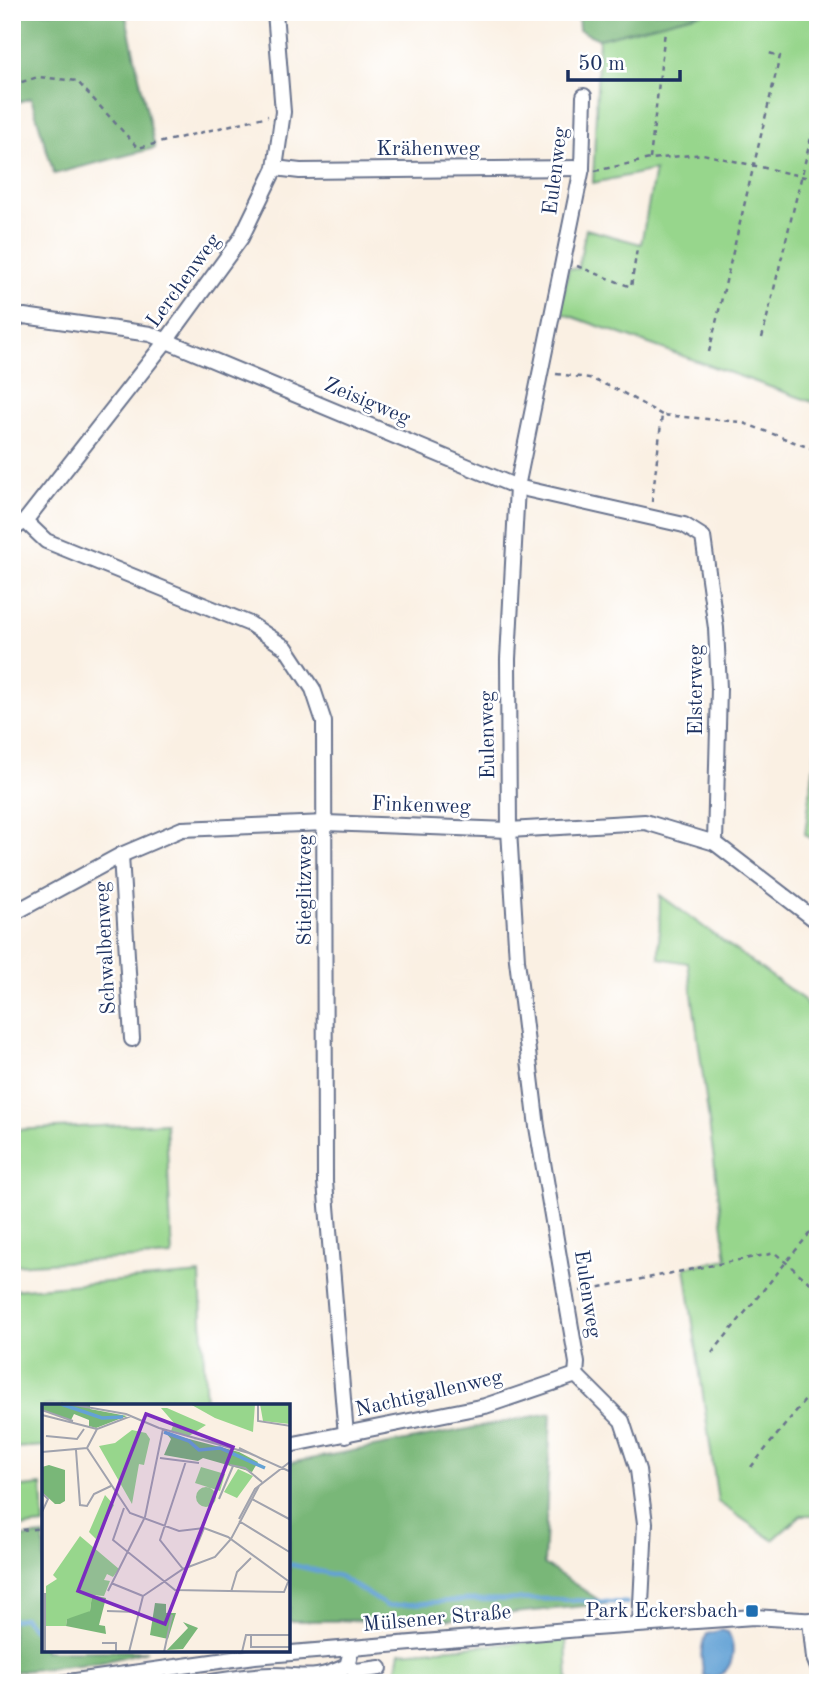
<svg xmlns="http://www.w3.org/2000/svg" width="830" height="1695" viewBox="0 0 830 1695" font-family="'Old Standard TT',serif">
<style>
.green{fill:#97d68c;stroke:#598275;stroke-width:2}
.forest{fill:#79b778;stroke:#4a736b;stroke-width:2}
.water{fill:#64a2d5;stroke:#40689a;stroke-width:2}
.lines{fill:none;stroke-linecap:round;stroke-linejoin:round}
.stream{stroke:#64a2d5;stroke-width:4.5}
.minor-casing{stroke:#69738d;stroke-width:18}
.path{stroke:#69738d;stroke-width:2.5;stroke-dasharray:5 5;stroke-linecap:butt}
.minor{stroke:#fff;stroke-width:14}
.poi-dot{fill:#1f6fb2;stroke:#fff;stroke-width:2.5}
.labels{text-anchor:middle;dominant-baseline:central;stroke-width:5;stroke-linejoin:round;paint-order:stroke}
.street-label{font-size:21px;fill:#1b2f5e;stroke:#fff}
.poi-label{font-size:21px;fill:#1b2f5e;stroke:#fff;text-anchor:end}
.inset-river{fill:none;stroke:#64a2d5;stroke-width:3.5}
.inset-road{fill:none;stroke:#a1a3ae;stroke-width:2}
.view{fill:#7b2cbf;fill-opacity:0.15;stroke:#7b2cbf;stroke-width:3.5}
.inset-edge{fill:none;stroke:#1b2f5e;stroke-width:3.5}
</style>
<rect width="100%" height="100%" fill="#fff"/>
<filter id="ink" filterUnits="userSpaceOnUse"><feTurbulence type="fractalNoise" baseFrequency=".0143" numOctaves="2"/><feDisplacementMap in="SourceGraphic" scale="14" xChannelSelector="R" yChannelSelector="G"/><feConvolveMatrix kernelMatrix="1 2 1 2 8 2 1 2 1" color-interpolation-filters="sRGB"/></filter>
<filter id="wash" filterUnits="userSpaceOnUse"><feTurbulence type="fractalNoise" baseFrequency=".00686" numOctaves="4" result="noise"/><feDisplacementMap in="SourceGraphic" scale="28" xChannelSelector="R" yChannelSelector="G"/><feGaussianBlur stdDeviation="1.57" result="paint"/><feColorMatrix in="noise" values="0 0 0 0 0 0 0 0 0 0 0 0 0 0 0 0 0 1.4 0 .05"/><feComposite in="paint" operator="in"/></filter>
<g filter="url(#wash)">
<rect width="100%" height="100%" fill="#faf0e3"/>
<!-- green -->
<g class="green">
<path d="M703,12h115v392l-259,-92 10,-44 9,1 8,-40 55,15 14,-74 -62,13 6,-144z"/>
<path d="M818,733v110l-13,-9z"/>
<path d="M660,895l144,105 14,27v488h-17l-28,25 -55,-38 -33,-235 42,-8 -39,-296 -29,-5z"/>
<path d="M166,1123l6,133 -160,9v-135z"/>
<path d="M200,1274l6,132h-162v40l-32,2v-158z"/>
<path d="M42,1485l2,40 -32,3v-40z"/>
<path d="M566,1639l2,44h-174l6,-31z"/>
</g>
<!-- forest -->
<g class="forest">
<path d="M12,12h113l30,136 -101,26 -23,-76 -19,6z"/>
<path d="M578,12h125v1l-104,26 -20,-9z"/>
<path d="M551,1413l-7,151 61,40 -163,16 -153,1v-158z"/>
<path d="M44,1535v116h103l-48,12 -87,9v-134z"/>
</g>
<!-- water -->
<path class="water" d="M721,1630l7,2c11,19 3,50 -24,44 -3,-17 -5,-27 3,-42z"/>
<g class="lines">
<!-- stream -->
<g class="stream">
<path d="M289,1564l50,12 48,30 77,-6 88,-1 75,4"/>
<path d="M12,1620l12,-2 20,24"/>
</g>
</g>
</g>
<g filter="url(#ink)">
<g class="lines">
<!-- minor casing -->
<g class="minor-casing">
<g id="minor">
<path d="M275,168l25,3 282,-3"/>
<path d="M12,320l12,-4 126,18 367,153 167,38 19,12 13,91 3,60 -4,155"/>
<path d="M25,521l21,20 204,83 36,24 27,41 11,33 1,460 21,253"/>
<path d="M12,530l13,-9 141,-180 75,-103 34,-70 8,-56 -8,-100"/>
<path d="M121,855l11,184"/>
<path d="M12,914l109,-59 61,-26 144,-6 183,7 136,-8 70,21 103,79"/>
<path d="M576,1375l1,-12 -40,-236 -20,-167 -8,-130 -1,-171 9,-172 65,-319 2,-72"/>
<path d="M576,1375l46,46 16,49 7,53 -5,101"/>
<path d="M289,1445l196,-39 91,-31"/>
<path d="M810,1620l4,38 4,10"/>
<path d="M347,1666l9,5 24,-3"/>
<path d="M61,1683l194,-27 325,-27 174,-12 64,4"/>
<path d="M204,1683c21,-3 45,-8 67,-8 34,0 42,7 76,-9l5,-18"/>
</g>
</g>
<!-- path -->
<g class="path">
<path d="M12,85l26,-8 39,4 61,67 130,-32"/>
<path d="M650,159l15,-128"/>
<path d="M595,171l55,-12 53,-5 115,26"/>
<path d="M577,266l54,21 6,-38"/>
<path d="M815,328l3,-10"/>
<path d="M762,338l56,-229"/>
<path d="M709,352l71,-296 -11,-3"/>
<path d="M556,374l33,4 29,12 44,25"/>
<path d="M652,502l10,-87 79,7 77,29"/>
<path d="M580,1291l195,-38 43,37"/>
<path d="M712,1353l106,-130"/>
<path d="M751,1467l67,-83"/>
<path d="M12,1531l32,-3"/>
</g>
<!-- minor -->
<use href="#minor" class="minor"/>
</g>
</g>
<!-- markers -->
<rect class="poi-dot" x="745" y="1604" width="14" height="14" rx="3.5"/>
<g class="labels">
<!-- street labels -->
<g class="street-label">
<text x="428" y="149">Krähenweg</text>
<text transform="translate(556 171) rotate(-83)">Eulenweg</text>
<text transform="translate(184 281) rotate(-54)">Lerchenweg</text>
<text transform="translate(367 402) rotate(23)">Zeisigweg</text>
<text transform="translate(696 690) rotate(-90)">Elsterweg</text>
<text transform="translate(488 735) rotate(-91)">Eulenweg</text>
<text transform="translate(421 806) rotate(2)">Finkenweg</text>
<text transform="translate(305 890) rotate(-90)">Stieglitzweg</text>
<text transform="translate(106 948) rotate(-93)">Schwalbenweg</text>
<text transform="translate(587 1294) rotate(81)">Eulenweg</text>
<text transform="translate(429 1394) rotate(-13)">Nachtigallenweg</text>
<text transform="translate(437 1619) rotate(-5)">Mülsener Straße</text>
</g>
<!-- poi labels -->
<g class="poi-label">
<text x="738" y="1611">Park Eckersbach</text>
</g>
</g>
<!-- overview -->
<g transform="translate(42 1404)">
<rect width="248" height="248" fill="#faf0e3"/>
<path d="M148,0h65l-2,28 -38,-14zM218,0h30v20l-27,-3zM119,4h6l39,17 -17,11 -18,-5 3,-8zM90,26l14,3 4,6 -6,26 -5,-1 -7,40 -33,-58 16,-3zM159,63l24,7 -5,17 -25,-8zM196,65l15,7 -16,22 -13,-6zM154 93a10 10 0 1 1 20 0a10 10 0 1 1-20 0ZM63,91l9,10 -18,34 -7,-7zM38,132l39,33 -6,8 -6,-3 -3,6 6,1 -6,15 -12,-1 -2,16 -7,6 -16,2 -1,7h-20v-40l11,-7 -4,-4z" fill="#97d68c"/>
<path d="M0,0h48v5l37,7 -31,12 -7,-2v-6l-15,-6 -3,6 -29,-10zM124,29l73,19 19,10 -6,10 -49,-14 -5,3 -34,-6 7,-16zM7,61l16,5v31l-5,3h-5l-13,-12v-25zM50,191l14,3 -7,27 6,1 1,8 -40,-8 1,-7 23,-8zM113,199l11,1v9h10l-8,26 -18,-4zM141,218l15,6 -15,21 -16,1 21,-22z" fill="#79b778"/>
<path class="inset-river" d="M19,0l41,14 21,-1M122,28l25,9 10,9 21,-2 45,20"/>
<path class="inset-road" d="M27,0l57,10 33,14 90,25 42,19M216,0v17l33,5M0,6l31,11M0,11l55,14M4,32l31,3 7,-10M152,34l37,8M45,44l43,65 49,18 25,-3 24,9 63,46M197,44l25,12M34,46l4,55 7,1 7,-12 17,-8M0,48l45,-4 10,-19 34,-13M118,54l39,5M188,61l15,3 17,14M0,89l6,6 -6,13M177,95l14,-33M210,95l39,21M82,104l-11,32 62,50 109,2 4,-10M197,115l16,-30 36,-28M197,117l52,32M146,163l16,-39M141,165l-23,-29 26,-79M69,179l32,13M66,187l37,-74 18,-88M189,188l6,-20 14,-14M65,207l30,1M209,232v11h40M60,239h14v9M3,248v-59M87,248l14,-56 40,-27 32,-12 16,-18 28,-53M122,248l8,-37M200,248l4,-17h45"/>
<path class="view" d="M104,10l87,33 -68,177 -87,-33z"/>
<rect width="248" height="248" class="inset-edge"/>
</g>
<!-- margin -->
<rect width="830" height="1695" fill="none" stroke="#fff" stroke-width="42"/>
<!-- scale -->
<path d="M568 70v10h112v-10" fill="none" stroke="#1b2f5e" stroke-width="3.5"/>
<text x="578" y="70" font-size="21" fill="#1b2f5e" stroke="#ffffff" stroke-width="5" paint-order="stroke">50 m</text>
</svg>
